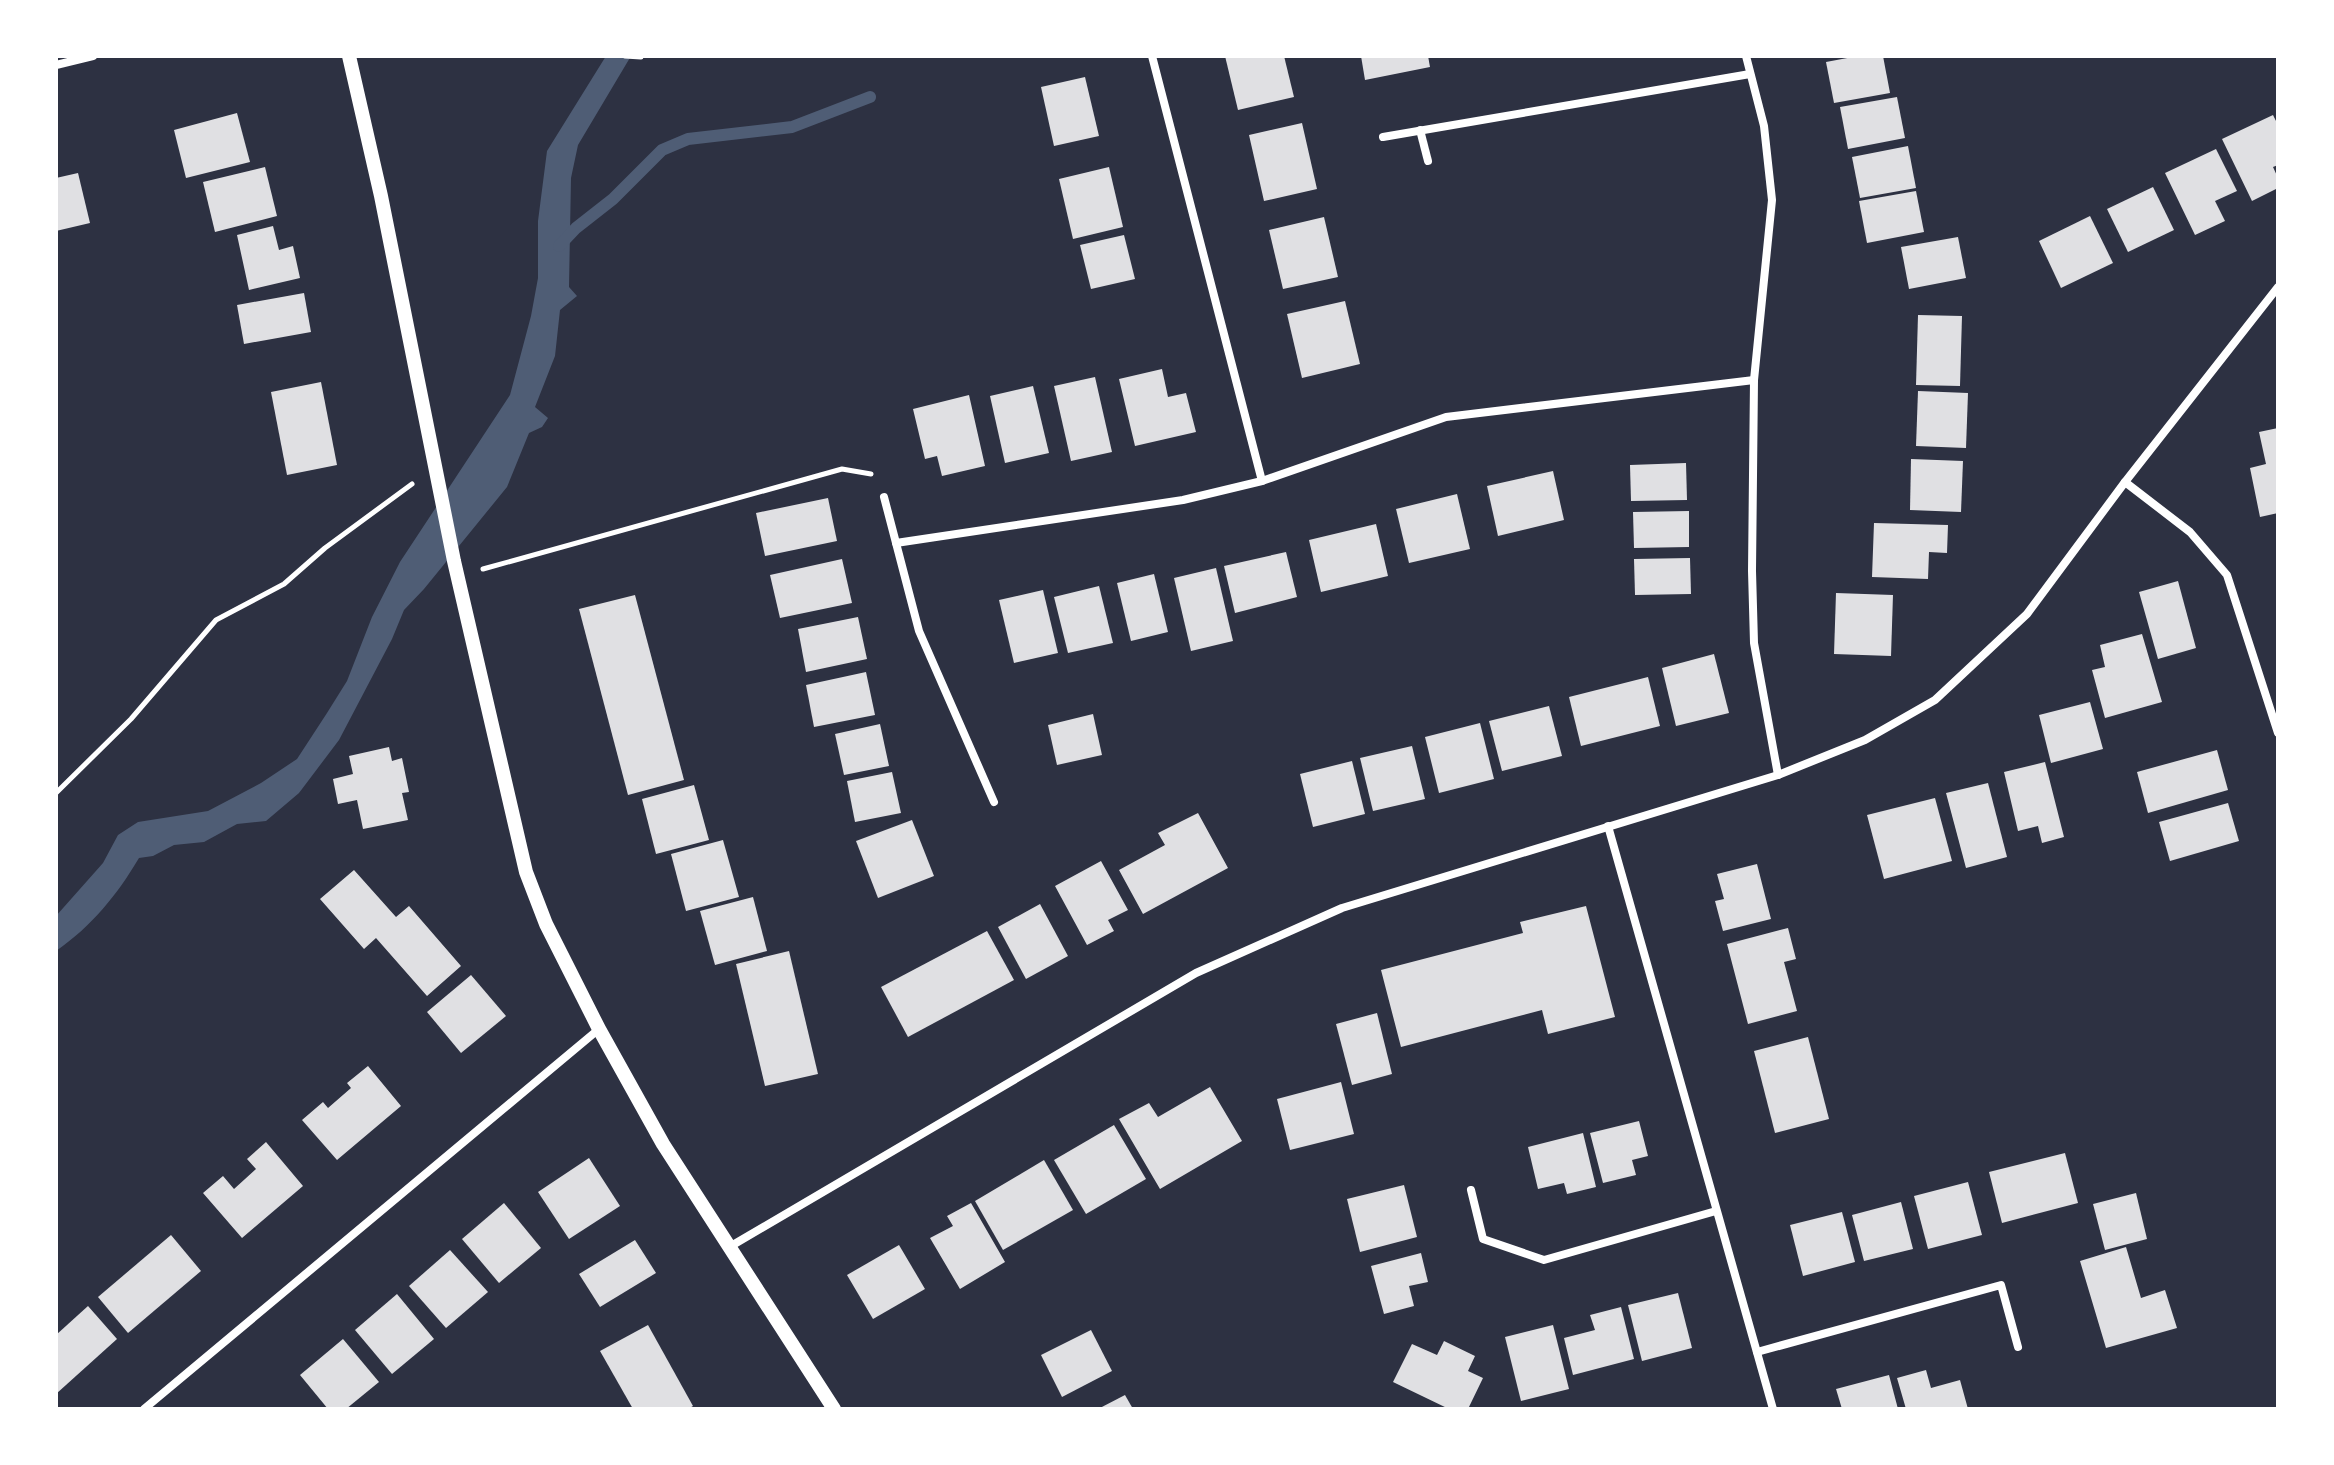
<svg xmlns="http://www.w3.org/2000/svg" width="2334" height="1465" viewBox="0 0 2334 1465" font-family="'Noto Sans',sans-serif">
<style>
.water{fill:#4f5d75}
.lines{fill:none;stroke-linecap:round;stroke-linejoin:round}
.stream{stroke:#4f5d75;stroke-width:12}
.building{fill:#e0e0e3}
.path{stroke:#fff;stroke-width:5}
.minor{stroke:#fff;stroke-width:8}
.tertiary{stroke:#fff;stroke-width:14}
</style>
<rect width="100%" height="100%" fill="#2d3142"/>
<!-- water -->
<path class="water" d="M606,56h25l-53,89 -7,33 -2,109 8,9 -17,14 -5,46 -20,51 13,11 -6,9 -13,6 -22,54 -83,102 -20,21 -12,29 -53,101 -40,53 -33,28 -29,3 -33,18 -30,3 -21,11 -14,2c-22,37 -47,68 -83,93v-35l47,-53 15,-28 20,-13 70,-11 53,-28 36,-24 30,-46 20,-32 25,-64 28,-55 110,-167 21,-79 7,-38v-57l9,-70z"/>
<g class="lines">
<!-- stream -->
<path class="stream" d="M559,246l17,-18 37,-29 49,-49 26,-11 104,-12 78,-30"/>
</g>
<!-- building -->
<g class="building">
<path d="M1225,56h59l10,41 -56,13z"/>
<path d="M1361,56h67l2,11 -65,13z"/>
<path d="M1858,56h25l7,37 -56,10 -8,-41z"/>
<path d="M1085,77l14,59 -45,10 -13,-59z"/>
<path d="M1897,97l8,41 -57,11 -8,-42z"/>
<path d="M237,113l13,49 -64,16 -12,-48z"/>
<path d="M2273,115l5,10v40l-5,2 5,11v10l-26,13 -30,-62z"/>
<path d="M1302,123l15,66 -53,12 -15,-66z"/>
<path d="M1908,146l8,42 -56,10 -8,-41z"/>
<path d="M2216,149l21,42 -22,10 10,20 -30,14 -30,-62z"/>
<path d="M265,167l12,49 -62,16 -12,-50z"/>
<path d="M1109,167l14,60 -50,12 -14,-60z"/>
<path d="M78,173l12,50 -34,8v-53z"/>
<path d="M2153,187l21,43 -46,22 -21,-43z"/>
<path d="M1916,191l8,41 -57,11 -8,-42z"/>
<path d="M2090,216l23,47 -52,25 -22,-47z"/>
<path d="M1324,217l14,60 -55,12 -14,-59z"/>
<path d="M273,226l6,24 14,-4 7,32 -51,12 -12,-55z"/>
<path d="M1124,235l11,44 -44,10 -11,-44z"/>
<path d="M1958,237l8,41 -57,11 -8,-42z"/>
<path d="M304,293l7,39 -67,12 -7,-39z"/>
<path d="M1345,301l15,63 -58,14 -15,-64z"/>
<path d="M1918,315l44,1 -2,70 -44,-1z"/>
<path d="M1162,369l6,28 18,-4 10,39 -61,14 -16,-67z"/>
<path d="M1095,377l17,75 -41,9 -17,-75z"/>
<path d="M321,382l16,83 -50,10 -16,-83z"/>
<path d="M1033,386l16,67 -44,10 -15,-67z"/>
<path d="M1918,391l50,2 -2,55 -50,-2z"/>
<path d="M969,395l16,71 -43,10 -5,-20 -12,3 -12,-50z"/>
<path d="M2278,428v85l-18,4 -10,-49 16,-4 -7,-32z"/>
<path d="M1911,459l52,2 -2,51 -51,-2z"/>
<path d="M1686,463l1,37 -56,1 -1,-36z"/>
<path d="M1553,471l11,49 -66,16 -11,-50z"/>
<path d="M1457,494l13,55 -61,14 -13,-54z"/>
<path d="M828,498l9,43 -72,15 -9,-43z"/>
<path d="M1689,511v36l-55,1 -1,-36z"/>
<path d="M1874,523l74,2 -1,28 -18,-1 -1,27 -56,-2z"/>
<path d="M1376,524l12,52 -67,16 -12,-52z"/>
<path d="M1286,552l11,45 -62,16 -11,-47z"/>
<path d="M1690,558l1,36 -56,1 -1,-36z"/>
<path d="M842,559l10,44 -72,15 -10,-43z"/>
<path d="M1216,568l17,73 -42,10 -17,-73z"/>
<path d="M1154,574l14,58 -37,9 -14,-58z"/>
<path d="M2178,581l18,67 -38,11 -19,-67z"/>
<path d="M1099,586l14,57 -45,10 -14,-56z"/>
<path d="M1043,590l15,63 -44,10 -15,-63z"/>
<path d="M1836,593l57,2 -2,61 -57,-2z"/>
<path d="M635,595l49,185 -56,15 -49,-186z"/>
<path d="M858,617l9,42 -61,13 -8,-43z"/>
<path d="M2142,634l20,68 -57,16 -13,-48 13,-3 -5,-22z"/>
<path d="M1714,654l15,59 -53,13 -14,-58z"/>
<path d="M866,672l9,43 -61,12 -8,-42z"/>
<path d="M1648,677l12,49 -79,20 -12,-49z"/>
<path d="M2090,702l13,47 -52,14 -12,-48z"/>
<path d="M1549,706l13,50 -60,15 -13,-50z"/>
<path d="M1093,714l9,41 -45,10 -9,-40z"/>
<path d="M1480,723l14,56 -55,14 -14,-56z"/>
<path d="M880,724l9,42 -45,9 -9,-41z"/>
<path d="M1412,746l13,53 -52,12 -13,-53z"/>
<path d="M389,747l3,14 10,-3 7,34 -7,1 6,27 -45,9 -6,-29 -19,4 -5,-25 20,-5 -4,-18z"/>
<path d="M2217,750l11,40 -80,23 -11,-41z"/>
<path d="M1352,761l13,53 -52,13 -13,-53z"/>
<path d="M2045,762l19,75 -22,6 -4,-17 -20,5 -14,-59z"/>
<path d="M892,772l9,41 -46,9 -8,-41z"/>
<path d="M1988,783l19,74 -41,11 -20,-75z"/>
<path d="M694,785l15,55 -53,14 -14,-55z"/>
<path d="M1935,798l17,63 -68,18 -17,-64z"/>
<path d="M2228,803l11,38 -69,20 -11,-39z"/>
<path d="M1198,813l30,55 -85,46 -24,-44 46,-25 -7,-12z"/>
<path d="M912,820l22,56 -56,22 -22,-57z"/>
<path d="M723,840l16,57 -53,14 -15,-57z"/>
<path d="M1101,861l27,49 -20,10 6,11 -27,14 -32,-59z"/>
<path d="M1757,864l14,55 -48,12 -8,-30 9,-2 -7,-25z"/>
<path d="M354,870l42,47 13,-11 52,60 -34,30 -51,-58 -12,11 -44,-50z"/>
<path d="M753,897l14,54 -52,14 -15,-54z"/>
<path d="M1040,904l28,52 -42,23 -28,-52z"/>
<path d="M1586,906l29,111 -67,17 -6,-24 -141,37 -20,-77 142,-37 -3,-11z"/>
<path d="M1788,928l8,31 -12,3 13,49 -49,13 -21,-80z"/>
<path d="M987,931l27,49 -106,57 -27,-50z"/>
<path d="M789,951l29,123 -53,12 -29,-122z"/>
<path d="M471,975l35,41 -45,37 -34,-41z"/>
<path d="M1377,1013l15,61 -40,11 -16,-61z"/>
<path d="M1808,1037l21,82 -54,14 -21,-82z"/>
<path d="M368,1066l33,40 -64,54 -35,-40 21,-18 5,6 23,-20 -4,-5z"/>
<path d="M1341,1082l13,52 -64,16 -13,-51z"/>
<path d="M1210,1087l32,54 -82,48 -41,-70 30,-16 9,14z"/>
<path d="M1639,1121l9,35 -16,4 4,15 -33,8 -13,-50z"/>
<path d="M1114,1125l32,54 -60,35 -32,-54z"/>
<path d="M1583,1133l13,54 -29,7 -3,-11 -26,6 -10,-42z"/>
<path d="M266,1142l37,44 -61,52 -39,-45 20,-17 11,13 22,-20 -9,-10z"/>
<path d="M2065,1153l13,50 -76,20 -13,-51z"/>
<path d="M589,1158l31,48 -51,33 -31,-47z"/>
<path d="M1044,1160l29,50 -70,40 -28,-49z"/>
<path d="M1968,1182l14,53 -54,14 -14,-53z"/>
<path d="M1404,1185l13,52 -57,15 -13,-53z"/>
<path d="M2136,1193l11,46 -42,11 -12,-46z"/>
<path d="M1901,1202l12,47 -49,12 -12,-46z"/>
<path d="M504,1203l37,45 -42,35 -37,-44z"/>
<path d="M971,1203l34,59 -45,27 -30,-51 23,-12 -6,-10z"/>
<path d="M1842,1212l13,50 -52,14 -13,-51z"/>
<path d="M171,1235l30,36 -73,62 -30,-36z"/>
<path d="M635,1240l21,33 -56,34 -21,-33z"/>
<path d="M899,1245l26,44 -52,30 -26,-44z"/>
<path d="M2126,1247l15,51 24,-8 12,38 -71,20 -26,-87z"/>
<path d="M450,1250l38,42 -42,36 -37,-42z"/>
<path d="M1421,1253l7,29 -19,4 5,20 -30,8 -13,-48z"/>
<path d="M1678,1293l14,55 -50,13 -14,-56z"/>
<path d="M397,1294l37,45 -42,35 -37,-44z"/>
<path d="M88,1306l29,33 -61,55v-59z"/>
<path d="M1621,1307l13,52 -61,16 -9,-37 31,-8 -5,-15z"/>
<path d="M648,1325l45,81 -5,3h-55l-33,-58z"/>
<path d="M1553,1325l16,64 -48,12 -16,-64z"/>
<path d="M1091,1330l21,41 -50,26 -21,-42z"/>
<path d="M343,1339l36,43 -33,27h-18l-28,-34z"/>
<path d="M1444,1341l31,15 -7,15 15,7 -15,31h-19l-56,-27 19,-38 25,11z"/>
<path d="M1926,1370l5,18 29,-8 8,29h-62l-9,-31z"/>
<path d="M1889,1375l9,34h-56l-6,-20z"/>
<path d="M1125,1395l8,14h-35z"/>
</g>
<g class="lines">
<!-- path -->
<g class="path">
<path d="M625,56l16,1"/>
<path d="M483,569l359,-100 29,5"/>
<path d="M56,793l75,-74 85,-99 68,-36 41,-36 87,-64"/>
</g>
<!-- minor -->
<g class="minor">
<path d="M1152,56l110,425"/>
<path d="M1746,56l18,70 8,74 -18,180 -2,191 2,72 24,132"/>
<path d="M56,65l37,-9"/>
<path d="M1420,130l8,31"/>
<path d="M1383,137l367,-63"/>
<path d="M2125,482l65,50 37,43 51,158"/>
<path d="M884,497l35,134 75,171"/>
<path d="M896,543l287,-43 79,-19 184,-64 308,-37"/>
<path d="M1608,826l165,583"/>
<path d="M1471,1190l12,49 61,21 172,-49"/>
<path d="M731,1246l465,-273 146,-65 436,-133 87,-35 70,-40 92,-86 98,-132 153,-195"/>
<path d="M1757,1352l244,-67 17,62"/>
<path d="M144,1409l455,-380"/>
</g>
<!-- tertiary -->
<path class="tertiary" d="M349,56l32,140 73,365 72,311 20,52 53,105 64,115 171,265"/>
</g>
<!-- border -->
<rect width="2334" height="1465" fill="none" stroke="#ffffff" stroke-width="116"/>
</svg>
